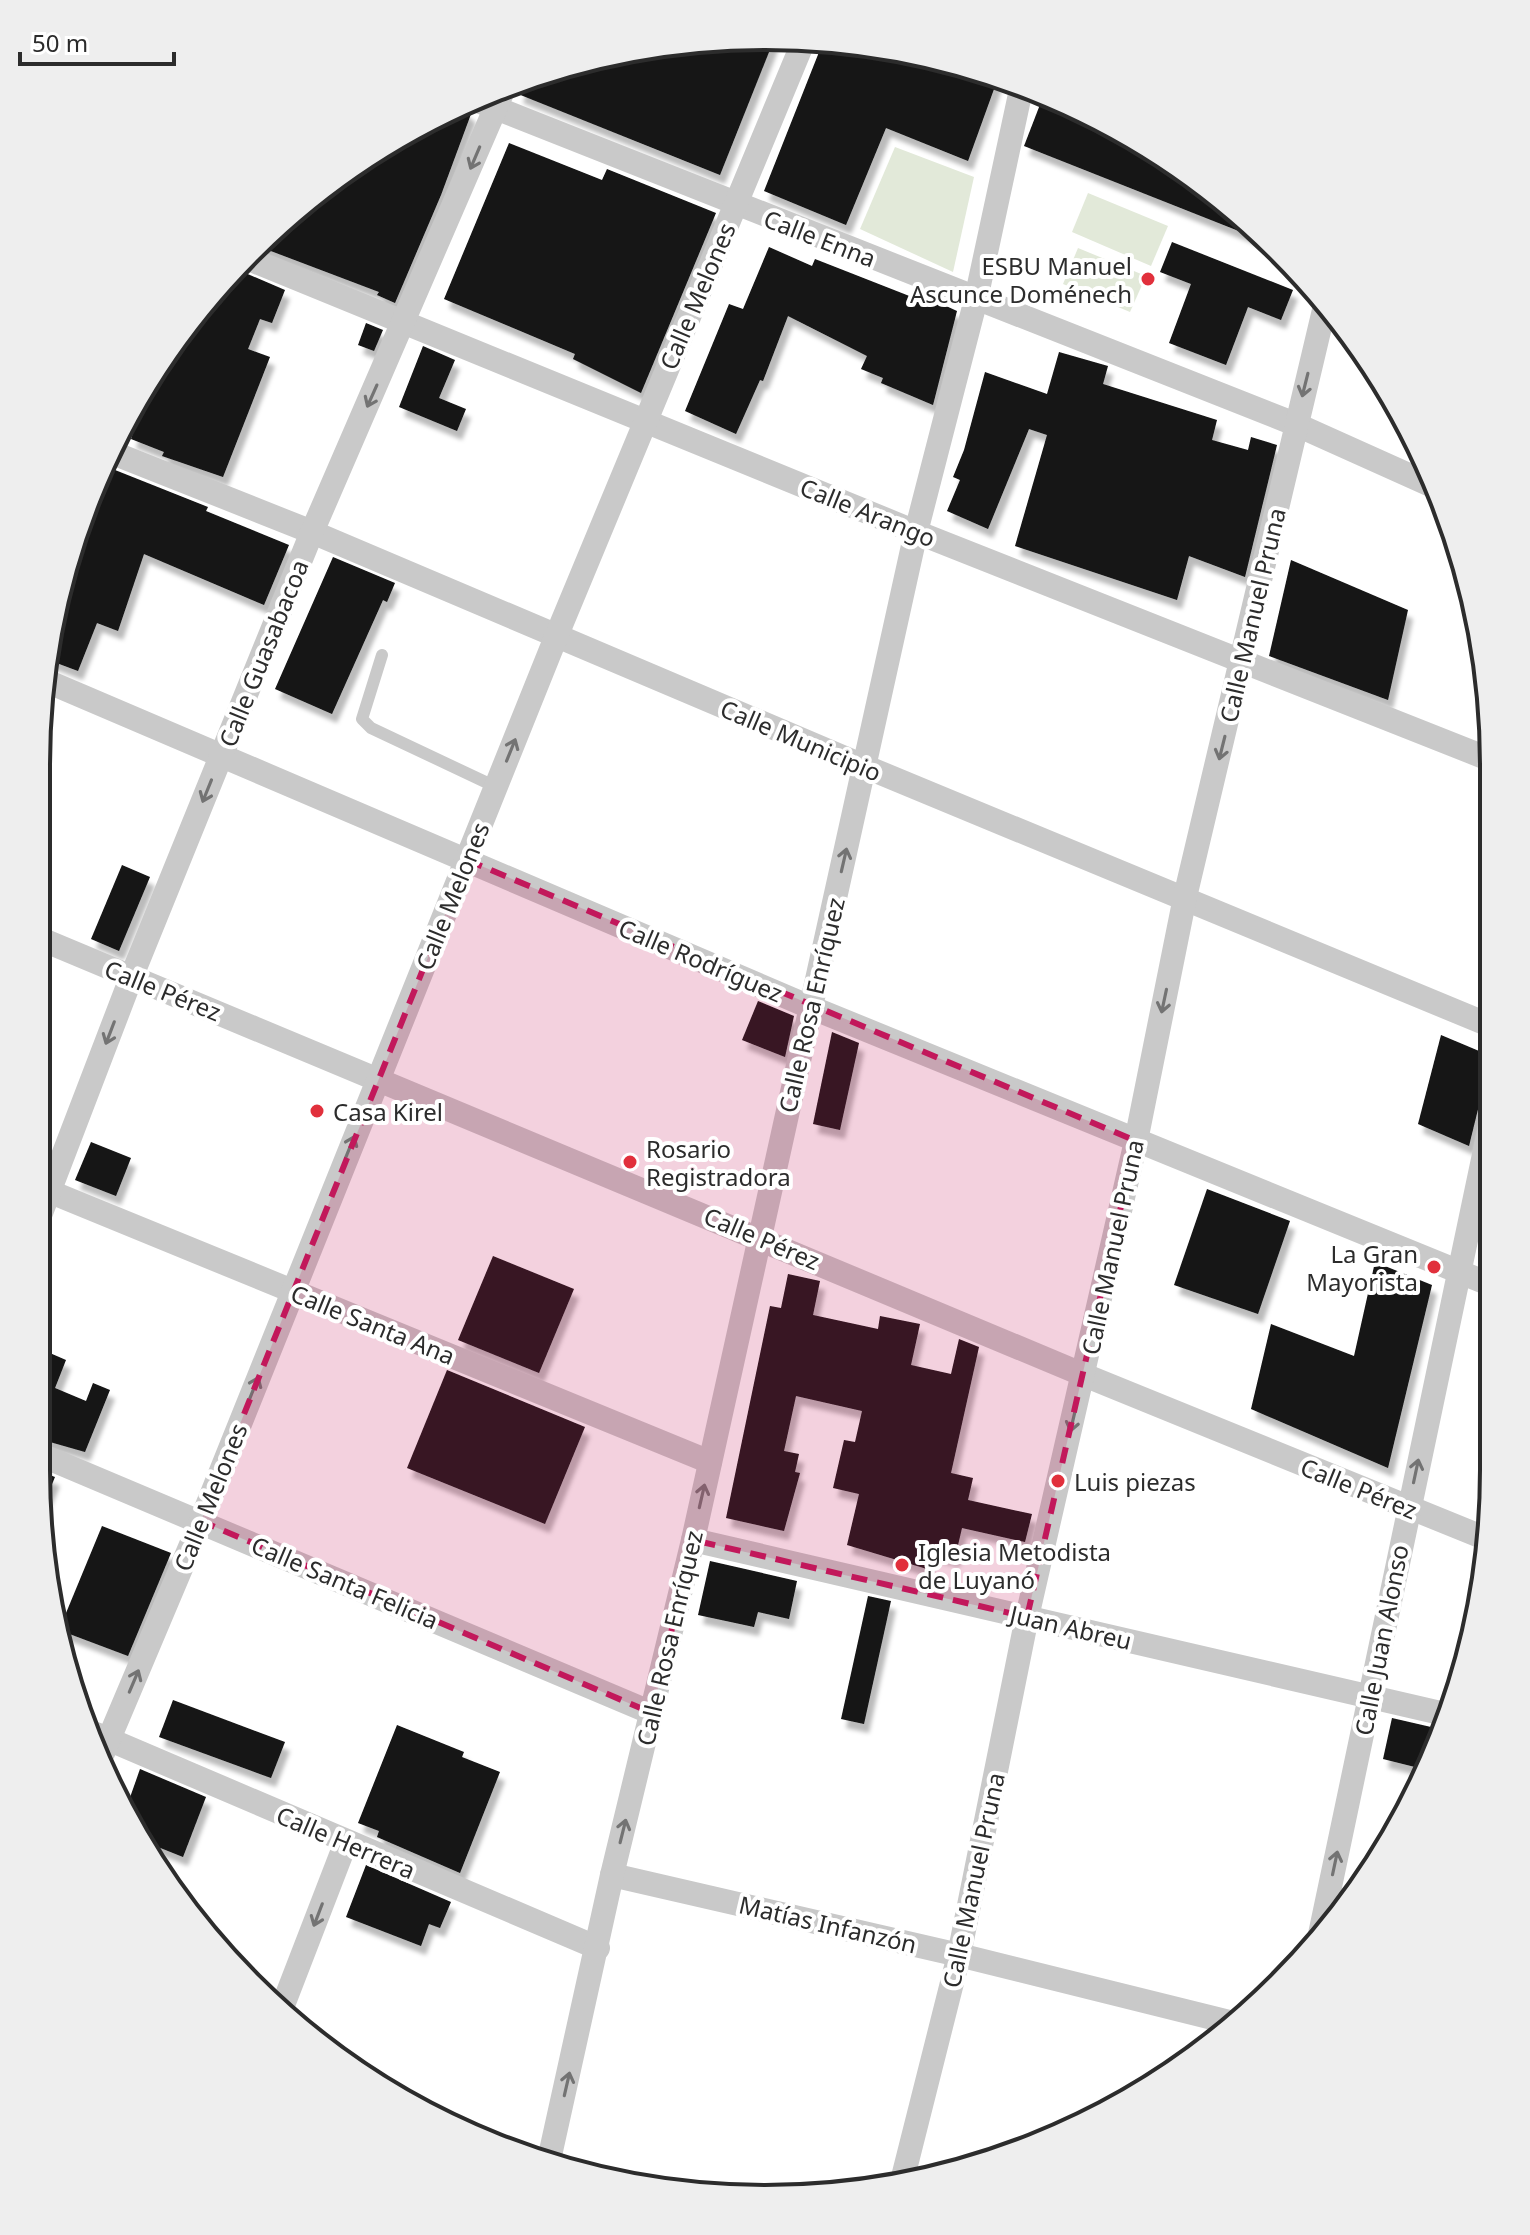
<svg xmlns="http://www.w3.org/2000/svg" width="1530" height="2235" viewBox="0 0 1530 2235" font-family="'Noto Sans',sans-serif">
<style>
.green{fill:#e2e9d9}
.building{fill:#131313;filter:url(#shadow)}
.lines{fill:none;stroke-linecap:round;stroke-linejoin:round}
.service{stroke:#c9c9c9;stroke-width:12}
.minor{stroke:#c9c9c9;stroke-width:24}
.oneway{stroke:#737373}
.marked{fill:#c2185b;fill-opacity:0.2;stroke:#c2185b;stroke-width:6;stroke-dasharray:16 10;stroke-linejoin:round}
.poi-dot{fill:#e1303c;stroke:#fff;stroke-width:3}
.labels{text-anchor:middle;dominant-baseline:central;stroke-width:8;stroke-linejoin:round;paint-order:stroke}
.street-label{font-size:24px;fill:#2c2c2c;stroke:#fff}
.poi-label{font-size:24px;fill:#2c2c2c;stroke:#fff;text-anchor:start}
.rim{fill:none;stroke:#2c2c2c;stroke-width:4}
</style>
<defs>
<filter id="shadow"><feDropShadow dx="5" dy="9" stdDeviation="2" flood-color="#0004"/></filter>
</defs>
<rect width="100%" height="100%" fill="#fff"/>
<!-- green -->
<g class="green">
<path d="M895,147l79,30 -21,95 -93,-43z"/>
<path d="M1088,193l80,33 -17,40 -79,-34z"/>
<path d="M1078,248l68,28 -16,36 -67,-28z"/>
</g>
<!-- building -->
<g class="building">
<path d="M765,36l10,1 -55,138 -202,-81 5,-14 100,-30z"/>
<path d="M823,42l85,8 90,28 -30,83 -82,-33 -40,97 -82,-34z"/>
<path d="M1041,102l84,33 45,24 96,79 -2,3 -240,-95z"/>
<path d="M460,105l11,9 -30,81 -46,108 -18,-8 2,-3 -124,-47 105,-86z"/>
<path d="M509,143l93,37 5,-11 109,44 -75,180 -68,-34 2,-5 -131,-55z"/>
<path d="M1172,242l121,48 -12,30 -33,-13 -22,58 -57,-22 22,-59 -31,-12z"/>
<path d="M769,247l43,19 3,-7 102,40 3,-5 37,17 -24,94 -52,-22 2,-5 -22,-9 6,-13 -79,-40 -25,65 -3,-1 -24,54 -51,-23 44,-107 14,5z"/>
<path d="M236,269l49,21 -13,33 -12,-4 -12,30 22,8 -47,120 -61,-21 2,-4 -33,-13 15,-46z"/>
<path d="M366,323l17,7 -9,21 -16,-6z"/>
<path d="M423,346l32,14 -16,38 27,11 -9,22 -58,-24z"/>
<path d="M1059,352l49,14 -5,18 114,36 -5,20 36,10 3,-13 26,8 -32,132 -56,-21 -12,44 -162,-54 32,-111 -18,-6 -41,100 -41,-18 13,-31 -7,-3 11,-27 21,-78 62,22z"/>
<path d="M110,468l98,39 -2,4 83,34 -25,60 -120,-51 -26,77 -21,-8 -19,48 -32,-12 4,-36z"/>
<path d="M333,557l62,26 -8,19 -4,-2 -51,114 -57,-25z"/>
<path d="M1291,560l117,50 -20,90 -119,-44z"/>
<path d="M122,865l28,12 -31,74 -28,-12z"/>
<path d="M758,1001l36,15 -9,41 -43,-17z"/>
<path d="M832,1032l27,11 -19,87 -27,-6z"/>
<path d="M1441,1035l50,21 -22,90 -51,-22z"/>
<path d="M91,1142l40,16 -15,38 -41,-16z"/>
<path d="M1207,1189l83,32 -32,93 -84,-29z"/>
<path d="M493,1256l81,33 -35,84 -81,-33z"/>
<path d="M1375,1262l57,23 -44,183 -137,-59 20,-85 83,32z"/>
<path d="M788,1274l32,7 -7,34 65,14 2,-13 40,8 -9,41 40,9 8,-35 20,8 -28,126 22,5 -5,22 64,14 -7,28 -63,-14 -7,30 -24,-5 -4,16 -80,-24 12,-51 -26,-6 11,-48 11,2 7,-31 -66,-15 -12,55 15,3 -4,18 5,1 -16,58 -58,-13 44,-212 11,2z"/>
<path d="M36,1347l30,13 -11,28 31,13 7,-18 17,7 -25,62 -49,-14z"/>
<path d="M447,1370l138,57 -40,97 -138,-56z"/>
<path d="M36,1470l19,7 -14,34 -5,-39z"/>
<path d="M102,1526l69,27 -43,103 -69,-26z"/>
<path d="M710,1561l87,20 -8,38 -31,-7 -4,15 -56,-12z"/>
<path d="M868,1596l23,5 -27,123 -23,-5z"/>
<path d="M173,1700l112,42 -14,36 -112,-41z"/>
<path d="M1392,1718l52,12 -17,40 -44,-11z"/>
<path d="M397,1725l67,27 -2,5 38,15 -40,101 -83,-36 2,-6 -21,-8z"/>
<path d="M140,1769l66,28 -23,60 -40,-16 -16,-35z"/>
<path d="M366,1865l85,37 -11,26 -11,-4 -8,22 -75,-29z"/>
</g>
<g class="lines">
<!-- service -->
<path class="service" d="M382,655l-20,64 9,9 125,59"/>
<!-- minor -->
<g class="minor">
<path d="M473,99l822,325 138,62"/>
<path d="M244,257l672,275 578,229"/>
<path d="M108,451l204,81 554,235 628,260"/>
<path d="M44,680l766,327 684,279"/>
<path d="M36,937l1048,438 403,164"/>
<path d="M36,1186l674,276"/>
<path d="M36,1226l95,-248 181,-446 193,-446"/>
<path d="M36,1453l616,260"/>
<path d="M693,1540l756,175"/>
<path d="M96,1734l502,214"/>
<path d="M103,1753l98,-232 355,-884 248,-597"/>
<path d="M612,1875l347,80 270,67"/>
<path d="M1319,1939l175,-832"/>
<path d="M280,2013l66,-171"/>
<path d="M549,2160l63,-285 81,-335 223,-1008 60,-233 46,-214"/>
<path d="M901,2185l58,-230 68,-338 109,-476 49,-244 139,-587"/>
</g>
</g>
<!-- one-way arrows -->
<defs><path id="oneway-shaft" d="M-6 0H5M1.5-3L5.5 0L1.5 3" fill="none" stroke-width="1.6" stroke-linecap="round" stroke-linejoin="round" transform="scale(2)"/></defs>
<g class="oneway">
<use href="#oneway-shaft" transform="translate(475 158) rotate(113)"/>
<use href="#oneway-shaft" transform="translate(1305 385) rotate(104)"/>
<use href="#oneway-shaft" transform="translate(372 396) rotate(114)"/>
<use href="#oneway-shaft" transform="translate(1222 748) rotate(104)"/>
<use href="#oneway-shaft" transform="translate(511 750) rotate(-68)"/>
<use href="#oneway-shaft" transform="translate(207 791) rotate(112)"/>
<use href="#oneway-shaft" transform="translate(844 860) rotate(-77)"/>
<use href="#oneway-shaft" transform="translate(1164 1001) rotate(102)"/>
<use href="#oneway-shaft" transform="translate(110 1033) rotate(111)"/>
<use href="#oneway-shaft" transform="translate(350 1147) rotate(-68)"/>
<use href="#oneway-shaft" transform="translate(254 1388) rotate(-68)"/>
<use href="#oneway-shaft" transform="translate(1073 1420) rotate(103)"/>
<use href="#oneway-shaft" transform="translate(1416 1471) rotate(-78)"/>
<use href="#oneway-shaft" transform="translate(702 1496) rotate(-77)"/>
<use href="#oneway-shaft" transform="translate(134 1681) rotate(-67)"/>
<use href="#oneway-shaft" transform="translate(623 1831) rotate(-76)"/>
<use href="#oneway-shaft" transform="translate(1335 1863) rotate(-78)"/>
<use href="#oneway-shaft" transform="translate(318 1915) rotate(111)"/>
<use href="#oneway-shaft" transform="translate(567 2084) rotate(-77)"/>
</g>
<!-- marked area -->
<path class="marked" d="M467,860l669,281 -109,476 -334,-77 -41,173 -451,-192z"/>
<!-- markers -->
<g class="poi-dot">
<circle cx="1148" cy="279" r="8"/>
<circle cx="317" cy="1111" r="8"/>
<circle cx="630" cy="1162" r="8"/>
<circle cx="1434" cy="1267" r="8"/>
<circle cx="1058" cy="1481" r="8"/>
<circle cx="902" cy="1565" r="8"/>
</g>
<g class="labels">
<!-- street labels -->
<g class="street-label">
<text transform="translate(820 238) rotate(21)">Calle Enna</text>
<text transform="translate(697 296) rotate(-67)">Calle Melones</text>
<text transform="translate(868 512) rotate(22)">Calle Arango</text>
<text transform="translate(1252 615) rotate(-77)">Calle Manuel Pruna</text>
<text transform="translate(263 653) rotate(-68)">Calle Guasabacoa</text>
<text transform="translate(801 740) rotate(23)">Calle Municipio</text>
<text transform="translate(452 896) rotate(-68)">Calle Melones</text>
<text transform="translate(701 960) rotate(23)">Calle Rodríguez</text>
<text transform="translate(163 990) rotate(22)">Calle Pérez</text>
<text transform="translate(811 1005) rotate(-77)">Calle Rosa Enríquez</text>
<text transform="translate(762 1238) rotate(23)">Calle Pérez</text>
<text transform="translate(1112 1247) rotate(-78)">Calle Manuel Pruna</text>
<text transform="translate(373 1324) rotate(22)">Calle Santa Ana</text>
<text transform="translate(1359 1488) rotate(22)">Calle Pérez</text>
<text transform="translate(210 1497) rotate(-68)">Calle Melones</text>
<text transform="translate(345 1582) rotate(23)">Calle Santa Felicia</text>
<text transform="translate(1071 1627) rotate(13)">Juan Abreu</text>
<text transform="translate(669 1638) rotate(-77)">Calle Rosa Enríquez</text>
<text transform="translate(1381 1640) rotate(-79)">Calle Juan Alonso</text>
<text transform="translate(346 1842) rotate(23)">Calle Herrera</text>
<text transform="translate(973 1880) rotate(-78)">Calle Manuel Pruna</text>
<text transform="translate(828 1924) rotate(13)">Matías Infanzón</text>
</g>
<!-- poi labels -->
<g class="poi-label">
<text x="1132" y="265" text-anchor="end">ESBU Manuel<tspan x="1132" dy="28">Ascunce Doménech</tspan></text>
<text x="333" y="1111">Casa Kirel</text>
<text x="646" y="1148">Rosario<tspan x="646" dy="28">Registradora</tspan></text>
<text x="1418" y="1253" text-anchor="end">La Gran<tspan x="1418" dy="28">Mayorista</tspan></text>
<text x="1074" y="1481">Luis piezas</text>
<text x="918" y="1551">Iglesia Metodista<tspan x="918" dy="28">de Luyanó</tspan></text>
</g>
</g>
<!-- crop -->
<path d="M0 0H1530V2235H0ZM765 50H765A715 715 0 0 1 1480 765V1470A715 715 0 0 1 765 2185H765A715 715 0 0 1 50 1470V765A715 715 0 0 1 765 50Z" fill="#eee" fill-rule="evenodd"/>
<path class="rim" d="M765 50H765A715 715 0 0 1 1480 765V1470A715 715 0 0 1 765 2185H765A715 715 0 0 1 50 1470V765A715 715 0 0 1 765 50Z"/>
<!-- scale -->
<path d="M20 52v12h154v-12" fill="none" stroke="#2c2c2c" stroke-width="4"/>
<text x="32" y="52" font-size="24" fill="#2c2c2c" stroke="#ffffff" stroke-width="6" paint-order="stroke">50 m</text>
</svg>
